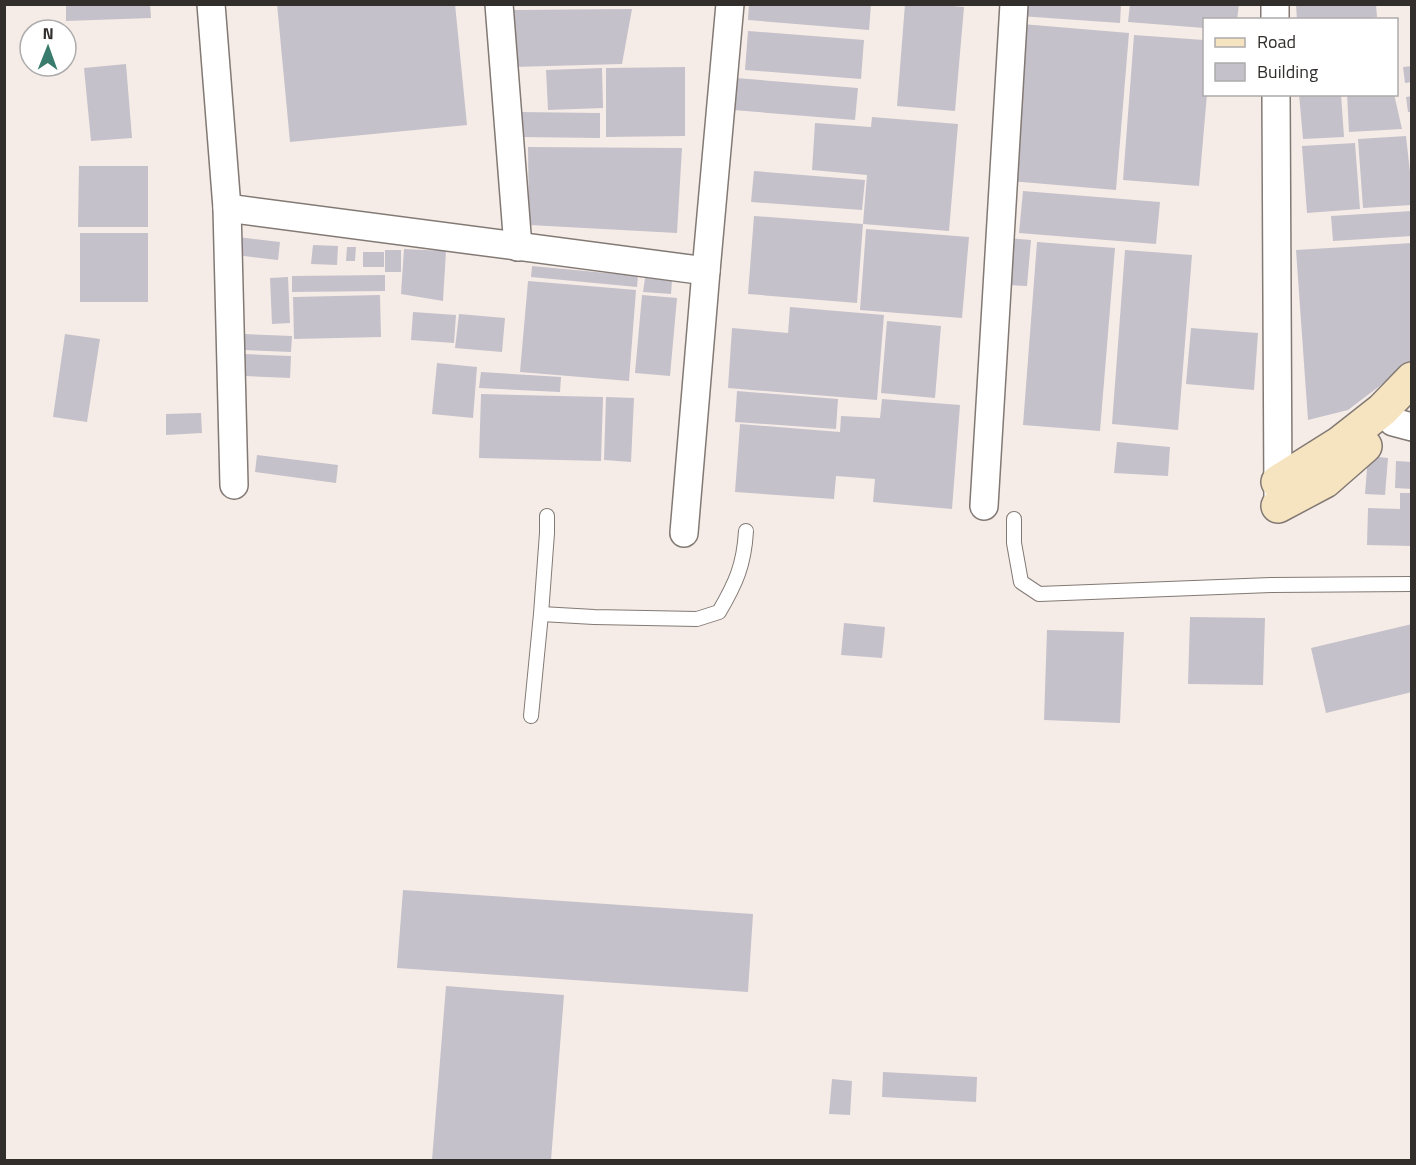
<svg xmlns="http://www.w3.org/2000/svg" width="1416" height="1165" viewBox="0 0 1416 1165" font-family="'Titillium Web',sans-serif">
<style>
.building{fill:#c5c1ca}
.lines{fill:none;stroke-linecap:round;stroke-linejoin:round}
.lane-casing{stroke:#827974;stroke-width:16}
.street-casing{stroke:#827974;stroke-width:30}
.secondary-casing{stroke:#827974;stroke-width:36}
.lane{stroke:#fff;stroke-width:14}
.street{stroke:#fff;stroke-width:27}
.secondary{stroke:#f6e4c0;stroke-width:33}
</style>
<rect width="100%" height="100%" fill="#f6ece7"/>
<!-- building -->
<g class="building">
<path d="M66,4h84l1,14 -85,3z"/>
<path d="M277,4h178l12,121 -177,17z"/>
<path d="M749,4h122l-2,26 -121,-10z"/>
<path d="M905,4h26l33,3 -9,104 -58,-5z"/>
<path d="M1021,4h100l-1,19 -100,-7z"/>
<path d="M1130,4h109l-2,16h-33v8l-76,-6z"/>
<path d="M1296,4h80l1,13 -32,3h-48z"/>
<path d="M632,9l-10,55 -109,3v-57z"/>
<path d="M1022,24l107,9 -13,157 -107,-9z"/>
<path d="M748,31l116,9 -3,39 -116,-9z"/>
<path d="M1134,35l70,5v54h3l-8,92 -76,-6z"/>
<path d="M126,64l6,74 -41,3 -7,-73z"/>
<path d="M1412,66v16l-7,1 -2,-16z"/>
<path d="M685,67v69l-79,1v-69z"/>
<path d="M602,68l1,40 -55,2 -2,-40z"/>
<path d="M736,78l122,10 -3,32 -122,-10z"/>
<path d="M1299,94h42l3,43 -41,2z"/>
<path d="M1347,94h47l8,35 -53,3z"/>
<path d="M1412,96v16h-4l-2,-15z"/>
<path d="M519,112l81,1v25l-81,-1z"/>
<path d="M872,117l86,7 -9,107 -86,-7 4,-49 -55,-5 3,-47 56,4z"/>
<path d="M1406,136l6,54v15l-49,3 -5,-69z"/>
<path d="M1355,143l5,66 -53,4 -5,-67z"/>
<path d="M528,147l154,1 -5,85 -148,-8z"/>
<path d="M79,166h69v61h-70z"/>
<path d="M754,171l111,9 -3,30 -111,-8z"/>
<path d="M1023,191l137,11 -4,42 -137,-11z"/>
<path d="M1412,211v25l-79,5 -2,-25z"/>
<path d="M754,216l109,8 -6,79 -109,-9z"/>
<path d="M866,229l103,8 -7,81 -102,-8z"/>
<rect x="80" y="233" width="68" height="69"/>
<path d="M238,237l42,5 -2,18 -42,-5z"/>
<path d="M1008,238l23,2 -4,46 -23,-1z"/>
<path d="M1037,242l78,6 -15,183 -77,-6z"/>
<path d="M1412,243v117l-6,6 -58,44 -40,10 -12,-170z"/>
<path d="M313,245l25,1 -1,19 -26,-1z"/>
<path d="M347,247h9l-1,14h-9z"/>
<path d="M404,249l42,2 -3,50 -42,-7z"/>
<rect x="385" y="250" width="16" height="22"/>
<path d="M1125,250l67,5 -14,175 -66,-6z"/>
<rect x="363" y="252" width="21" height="15"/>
<path d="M532,266l106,10 -1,11 -106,-10z"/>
<path d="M385,275v16l-93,1v-16z"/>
<path d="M288,277l2,46 -18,1 -2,-46z"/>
<path d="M645,278l27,2 -1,14 -28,-2z"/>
<path d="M528,281l108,9 -7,91 -109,-9z"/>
<path d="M380,295l1,42 -87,2 -1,-42z"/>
<path d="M642,295l35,3 -7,78 -35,-3z"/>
<path d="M790,307l94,8 -7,85 -149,-12 4,-60 56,5z"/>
<path d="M413,312l43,3 -2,28 -43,-3z"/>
<path d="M459,314l46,4 -3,34 -47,-4z"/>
<path d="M887,321l54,5 -6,72 -54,-5z"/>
<path d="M1191,328l67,5 -4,57 -68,-6z"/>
<path d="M65,334l35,5 -13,83 -34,-5z"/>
<path d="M244,334l48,2 -1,16 -48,-2z"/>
<path d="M245,354l46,2 -1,22 -46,-2z"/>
<path d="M437,363l40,4 -4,51 -41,-4z"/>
<path d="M481,372l80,5 -1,15 -81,-4z"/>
<path d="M737,391l101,8 -2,30 -101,-7z"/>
<path d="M481,394l122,3 -2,64 -122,-3z"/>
<path d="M606,397l28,1 -3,64 -27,-2z"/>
<path d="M882,399l78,6 -8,104 -79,-7 2,-23 -39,-3 -2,23 -99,-7 5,-68 100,8 1,-16 39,2z"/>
<path d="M201,413l1,20 -36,2v-21z"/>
<path d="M1117,442l53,5 -2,29 -54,-3z"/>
<path d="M257,455l81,10 -2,18 -81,-11z"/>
<path d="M1368,456l20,2 -3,37 -20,-1z"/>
<path d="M1396,461l16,1v27l-17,-1z"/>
<path d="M1400,493h12v53l-45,-1 1,-37 32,1z"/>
<path d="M1190,617l75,1 -2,67 -75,-1z"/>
<path d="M844,623l41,4 -3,31 -41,-3z"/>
<path d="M1412,624v68l-86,21 -15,-65z"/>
<path d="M1047,630l77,2 -4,91 -76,-3z"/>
<path d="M403,890l350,24 -5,78 -351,-24z"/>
<path d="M446,986l118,9 -13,165h-119z"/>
<path d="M883,1072l94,5 -1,25 -94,-5z"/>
<path d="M832,1079l20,2 -2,34 -21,-1z"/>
</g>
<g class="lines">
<!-- lane casing -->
<g class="lane-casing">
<g id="lane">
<path d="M1014,519v24l7,39 18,12 232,-9 141,-1"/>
<path d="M541,614l53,3 103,2 22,-7c17,-29 25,-47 27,-81"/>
<path d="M531,716l10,-102 6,-81v-17"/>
</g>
</g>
<!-- street casing -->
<g class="street-casing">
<g id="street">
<path d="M211,4l16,204 7,277"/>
<path d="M499,4l19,243"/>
<path d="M1275,4v16"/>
<path d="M1276,94l2,404"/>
<path d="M227,208l479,63"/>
<path d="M1393,422l19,5"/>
<path d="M984,506l30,-502"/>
<path d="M684,533l22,-262 24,-267"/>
</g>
</g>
<!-- secondary casing -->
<g class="secondary-casing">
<g id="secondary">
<path d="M1278,482l62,-39 42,-33 30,-31"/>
<path d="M1278,506l47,-25 40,-35"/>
</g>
</g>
<!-- lane -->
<use href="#lane" class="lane"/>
<!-- street -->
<use href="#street" class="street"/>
<!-- secondary -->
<use href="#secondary" class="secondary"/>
</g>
<!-- border -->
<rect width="1416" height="1165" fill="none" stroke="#322e2c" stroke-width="12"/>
<!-- legend -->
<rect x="1203" y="18" width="195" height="78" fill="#ffffff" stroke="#adabab" stroke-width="1.5"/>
<rect x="1215" y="38" width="30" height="9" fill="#f6e4c0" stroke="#adabab" stroke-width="1.5"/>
<text x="1257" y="48" font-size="18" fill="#322e2c">Road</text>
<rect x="1215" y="63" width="30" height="18" fill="#c5c1ca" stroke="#adabab" stroke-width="1.5"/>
<text x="1257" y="78" font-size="18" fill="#322e2c">Building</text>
<!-- north arrow -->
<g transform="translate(48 48) rotate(1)"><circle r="28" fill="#ffffff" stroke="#adabab" stroke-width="1.5"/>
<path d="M0-4.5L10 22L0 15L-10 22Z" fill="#397b6c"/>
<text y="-9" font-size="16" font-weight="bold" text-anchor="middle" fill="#322e2c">N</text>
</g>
</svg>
